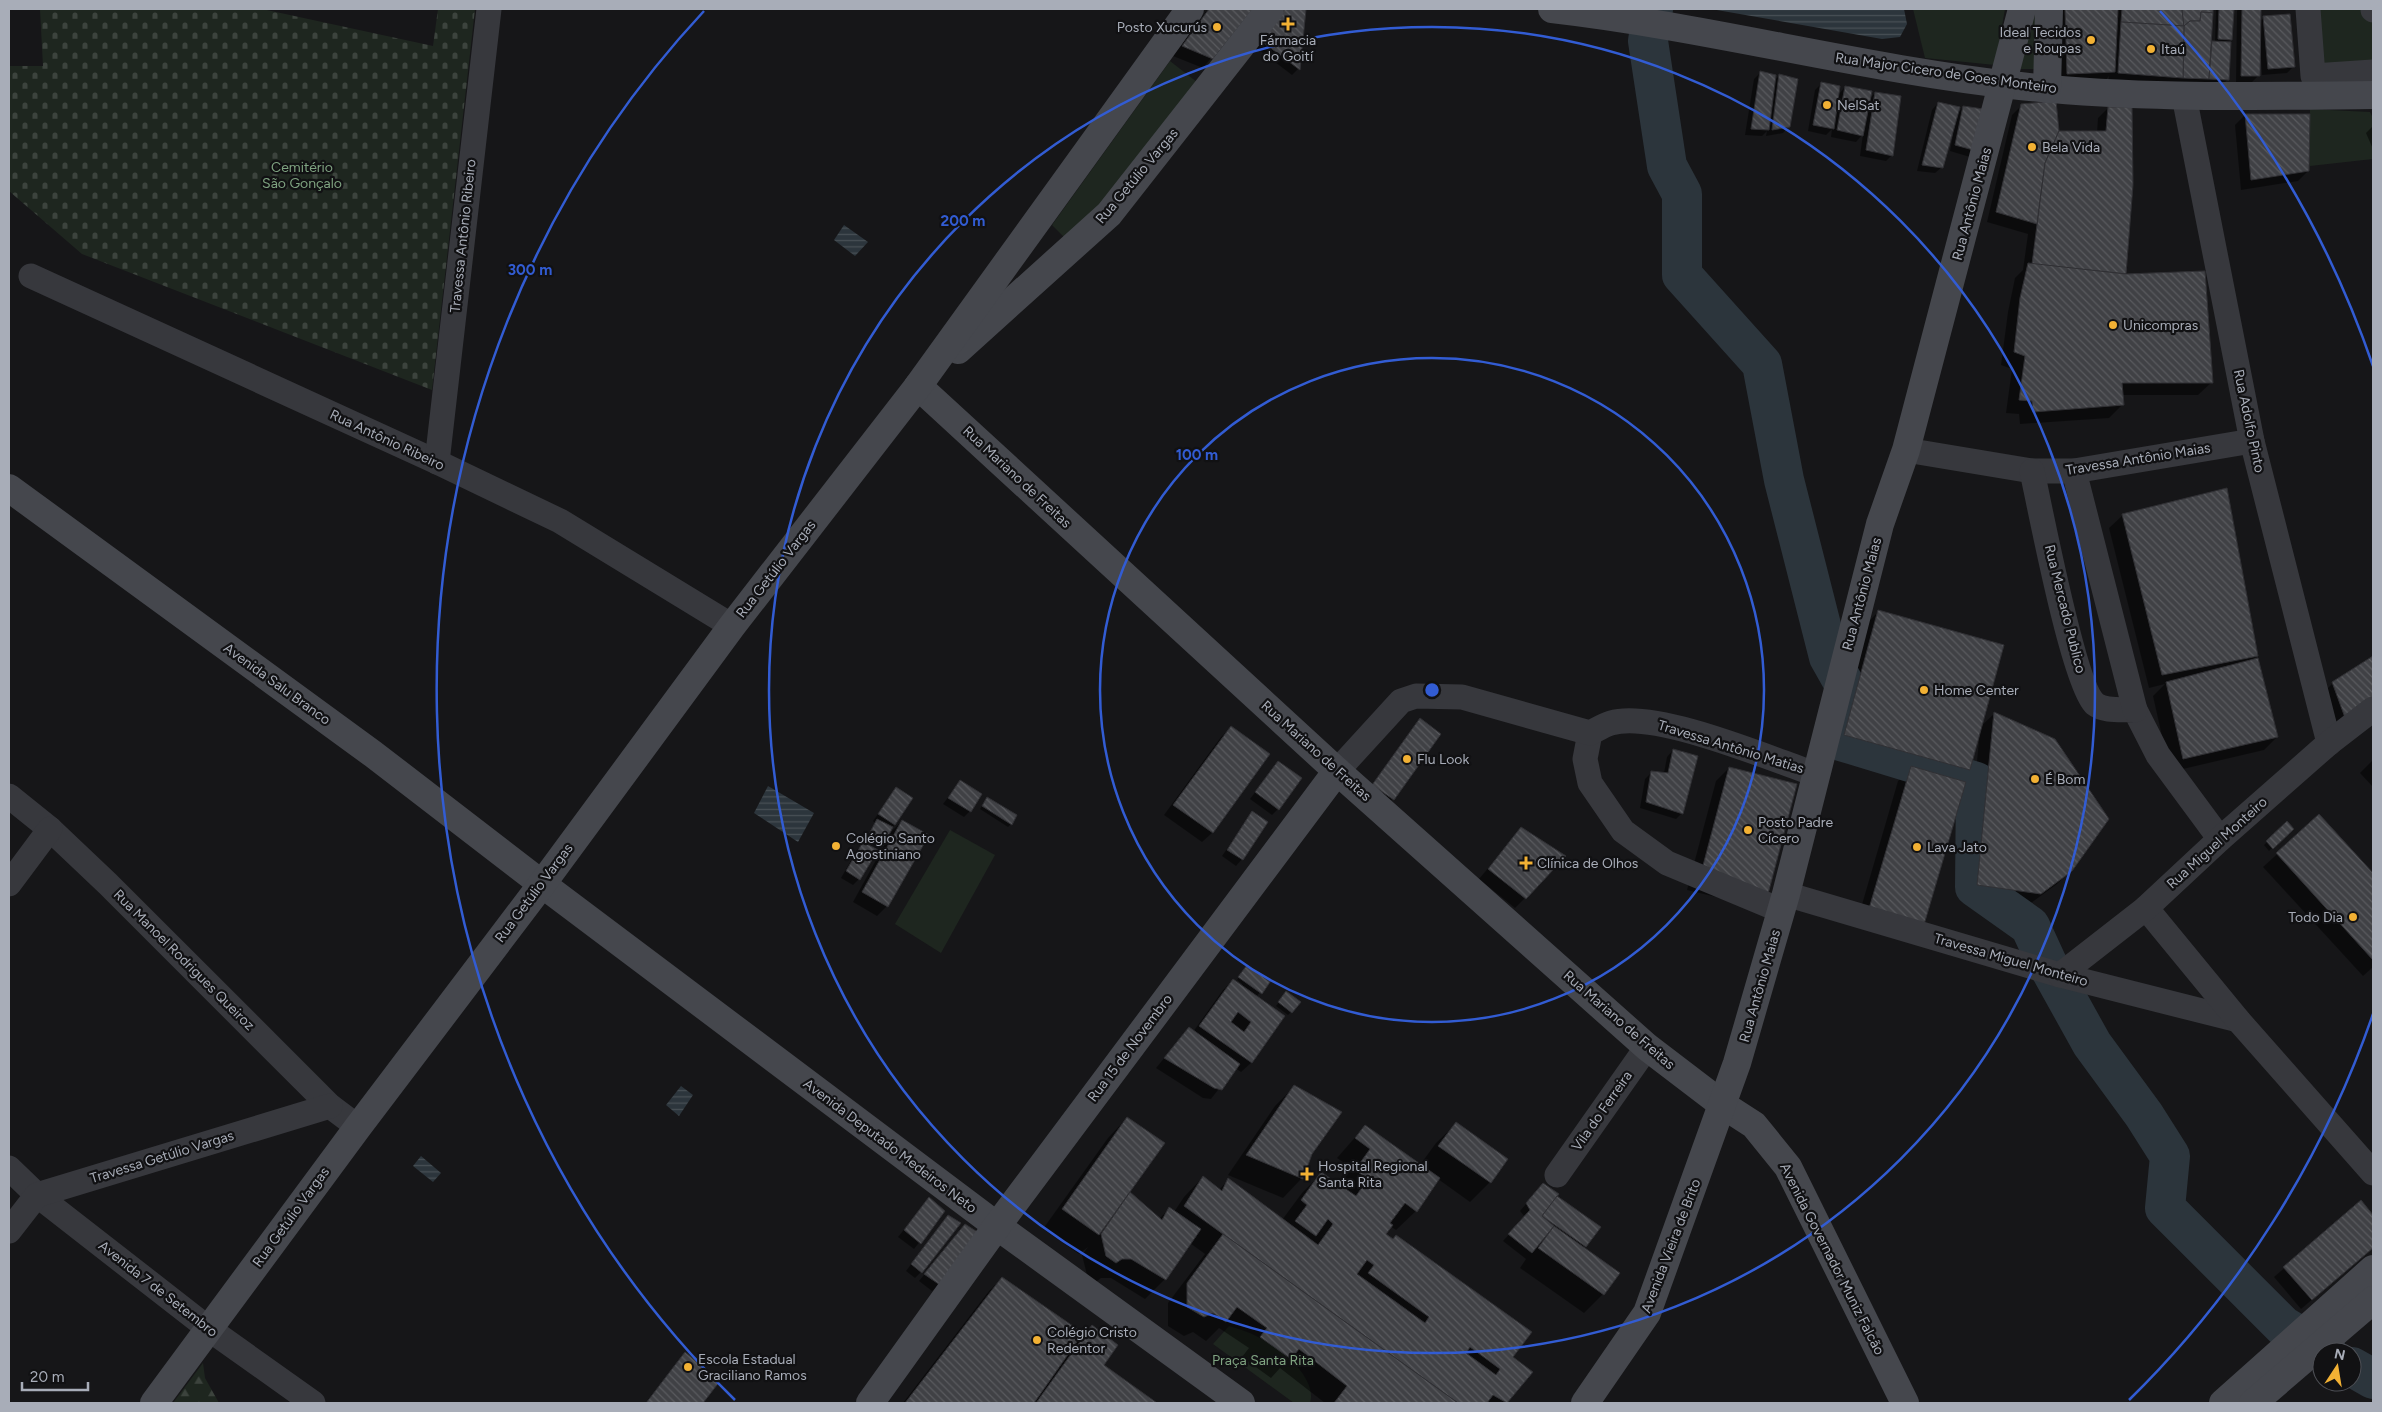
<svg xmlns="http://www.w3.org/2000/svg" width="2382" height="1412" viewBox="0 0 2382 1412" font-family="Figtree,sans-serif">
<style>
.green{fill:#1e261f}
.forest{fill:url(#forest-firs)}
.cemetery{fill:url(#cemetery-stones)}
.water{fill:url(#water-rules)}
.shadow{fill:#0007}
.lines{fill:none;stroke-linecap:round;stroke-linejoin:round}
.river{stroke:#2c353c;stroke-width:40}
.building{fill:url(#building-back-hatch);stroke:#303034;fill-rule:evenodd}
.street{stroke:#37383d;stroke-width:25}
.secondary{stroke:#45474d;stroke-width:28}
.ring{fill:none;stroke:#325cd3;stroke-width:2.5}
.poi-dot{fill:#f2b134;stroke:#111113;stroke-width:2}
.labels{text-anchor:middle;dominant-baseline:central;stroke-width:4.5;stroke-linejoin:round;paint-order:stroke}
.poi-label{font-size:14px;fill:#a8adb8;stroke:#111113;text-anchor:start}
.street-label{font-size:14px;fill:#a8adb8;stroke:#111113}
.park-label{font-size:14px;fill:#7fa381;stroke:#111113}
.centre{fill:#325cd3;stroke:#111113;stroke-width:2.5}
.ring-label{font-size:15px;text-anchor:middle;font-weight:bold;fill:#325cd3;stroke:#111113;stroke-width:4.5;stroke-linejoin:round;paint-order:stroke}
</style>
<defs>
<pattern id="forest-firs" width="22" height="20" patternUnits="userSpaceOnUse" patternTransform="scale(1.25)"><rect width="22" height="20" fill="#1e261f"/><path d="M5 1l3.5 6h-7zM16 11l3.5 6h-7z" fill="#3c433d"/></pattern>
<pattern id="cemetery-stones" width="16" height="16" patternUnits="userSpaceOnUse" patternTransform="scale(1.25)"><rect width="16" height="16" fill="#1e261f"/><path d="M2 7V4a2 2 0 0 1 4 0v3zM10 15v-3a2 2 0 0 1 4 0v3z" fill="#3c433d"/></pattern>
<pattern id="water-rules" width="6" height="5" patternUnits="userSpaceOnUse" patternTransform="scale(1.25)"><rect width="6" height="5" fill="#2c353c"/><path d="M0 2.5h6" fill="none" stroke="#485056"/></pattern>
<pattern id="building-back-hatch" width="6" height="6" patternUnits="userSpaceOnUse" patternTransform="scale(1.25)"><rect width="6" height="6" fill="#404145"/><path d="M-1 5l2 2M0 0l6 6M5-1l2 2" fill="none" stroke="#595a5e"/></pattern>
</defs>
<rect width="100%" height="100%" fill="#161618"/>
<!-- green -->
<g class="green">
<path d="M1913,9h92l-10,56 -70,-7z"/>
<path d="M2031,9h15l-3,60h-24z"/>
<path d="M2306,9h67v63l-68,4z"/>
<path d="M1170,61l32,25 -133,156 -17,-17z"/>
<path d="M2310,109l60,3 3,6v41l-63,7z"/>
<path d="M950,830l45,25 -54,98 -46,-29z"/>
<path d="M1229,1326c10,3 20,6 29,11 21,9 60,41 52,66h-16l-81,-59z"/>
</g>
<!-- forest -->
<path class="forest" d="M203,1363l2,15 14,25h-46z"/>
<!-- cemetery -->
<path class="cemetery" d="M40,9h222l171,37 5,-37h37l-43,381 -350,-136 -73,-63v-125h34z"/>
<!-- water -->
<g class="water">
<path d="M1711,9h193l3,15 -7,13 -18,2z"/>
<path d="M844,225l24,17 -13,14 -21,-16z"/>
<path d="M768,786l46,27 -16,29 -44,-29z"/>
<path d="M681,1086l12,9 -14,21 -13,-11z"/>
<path d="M421,1156l20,17 -8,9 -20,-16z"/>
</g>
<!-- shadow -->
<g class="shadow">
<path d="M1208,9h43l-48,59 -30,-12z"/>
<path d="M1285,9h20l-7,60 -6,6 -37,-28z"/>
<path d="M2056,9h156l-1,33h4l1,-33h16l-1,30 -3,4 -1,37 -6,6 -113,-3 1,-7 -5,6 -47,2z"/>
<path d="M2238,9h21v13l5,-4 29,49 -6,6 -25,2 -1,-16h-2l-1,17 -6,6h-16l1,-71z"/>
<path d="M1760,73l14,8 6,-6 9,51 -6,7 -17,3 1,-5 -5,5 -17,-1 9,-56z"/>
<path d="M1821,84l17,11 7,-8 24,12 6,-6 17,62 -6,6 -26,-5 3,-22 -7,8 -25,-5 1,-8 -6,6 -18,-4 7,-41z"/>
<path d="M1938,103l18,11 7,-6 19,2 -12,47 -20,-6 3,-16h-2l-9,32 -7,6 -18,-2 15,-61z"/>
<path d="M2022,105l36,27 39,1 1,-15 10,-10 16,167 88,107 -14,13h-76v10l-13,13 -89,6 -1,-10 -13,-1 6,-44 -11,-4 7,-53 7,-34 8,-8 5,-36 -41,-12 25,-107z"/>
<path d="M2245,115l63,56 -10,10 -57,9 -6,-65z"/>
<path d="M2373,126v23l-7,-16z"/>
<path d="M2123,515l134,141 -6,5 26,76 -13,13 -94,22 -17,-76 12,-12 -16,4 -40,-160z"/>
<path d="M1878,612l102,115 15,-14 76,157 -14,14 -30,22 -63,-8 16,-168 -11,39 -12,12 7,2 -108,142 42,-144 11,-11 -78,-22 34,-123z"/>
<path d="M2373,658v50l-46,34 -14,-39 20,-20z"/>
<path d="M1420,720l20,14 -53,72 -20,-14z"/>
<path d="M1231,728l37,26 -56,79 -10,9 -38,-27 57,-78z"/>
<path d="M1673,750l9,63 -6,6 -36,-11 5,-29 7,-7 12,1 3,-16z"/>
<path d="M2373,760v27l-13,-14z"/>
<path d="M1278,762v47l-6,6 -22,-16z"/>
<path d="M1729,768l25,138 -67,-16 29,-109z"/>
<path d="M960,782l10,29 -6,6 -21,-13z"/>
<path d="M896,789l15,10 -32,49 -13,-7 9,-18 -2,-2z"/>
<path d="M985,802l26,22 -3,3 -28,-18z"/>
<path d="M1252,813l-10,46 -6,7 -14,-10z"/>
<path d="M2319,816l54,59v92l-10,9 -100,-109z"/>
<path d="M902,821l-15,85 -10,10 -24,-14 39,-71z"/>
<path d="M2287,823l5,5 -23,23 -5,-6z"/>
<path d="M1521,829l4,69 -10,10 -36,-29z"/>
<path d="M864,843l-5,36 -6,6 -12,-7 16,-28z"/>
<path d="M1245,969l24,13 -13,15 27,19 -32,47 -10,9 -6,-4 -24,31 -8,-1 -47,-30 24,-29 13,-7 30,-42 10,-10 8,6 1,-2 -5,-4z"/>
<path d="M1284,996l7,16 -3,3 -12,-9z"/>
<path d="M1294,1087l8,91 -19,20 -55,-23 47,-69z"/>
<path d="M1127,1118l1,75 31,26 10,-10 5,3 10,-15 19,-20 16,13 9,-10 54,40 20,-27 20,-20 17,13 13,-18 -15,-10 28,-32 55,39 16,-22 20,-19 50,35 -16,23 -20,20 -32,-23 -22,32 -20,19 -6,-4 -5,8 126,123 20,15 -26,31h-180l-45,-35 -9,10 -29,-21 7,-9 -30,-20 -13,13 -13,-9 -9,4 -16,-10v-23l37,-49 -15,-11 -25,36 -20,20 -34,-21h-10l-5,4 -9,-7 -5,-20 6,-8 -9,7 -36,-25 65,-91z"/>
<path d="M1537,1191l18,6 30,49 -2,2 20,46 -19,19 -64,-45 6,-9 -23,-18 22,-24 -5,-6z"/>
<path d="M929,1199l15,12 -30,38 -16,-12z"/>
<path d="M2361,1202l12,15v31l-72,61 -27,-32z"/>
<path d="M942,1223l-21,49 -6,6 -9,-7z"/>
<path d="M959,1232l-20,53 -7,6 -13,-10z"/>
<path d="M1002,1278l76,63 14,-14 10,39 52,37h-251l86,-112z"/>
<path d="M685,1354l33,27 -17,22h-56z"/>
</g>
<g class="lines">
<!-- river -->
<g class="river">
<path d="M1653,9l-5,32 19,125 15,28v81l80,89 22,116 45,177 18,32 -6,52 135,41 -1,105 55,39 17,37 45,81 52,71 26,41 -5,52 118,118 44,26"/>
<path d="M2352,1367l21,12"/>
</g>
</g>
<!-- building -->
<g class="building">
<path d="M1209,9h44l-40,50 -31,-13z"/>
<path d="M1285,9h21l-6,61 -40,-30z"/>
<path d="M2065,9h53l-3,63 -48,2z"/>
<path d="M2122,9h60l2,17 -63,-4z"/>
<path d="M2182,9h31v4l-12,-1 -1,9h-10l-6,5z"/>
<path d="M2219,9h15l-2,31 -14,-1z"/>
<path d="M2242,9h19l-1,67h-19z"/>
<path d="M2201,12l12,1 -4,66 -26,-1 1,-52 6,-5h10z"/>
<path d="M2290,14l5,53 -27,2 -5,-53z"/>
<path d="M2121,22l63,4 -1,52 -65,-5z"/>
<path d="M2212,41l19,1 -2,38 -20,-1z"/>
<path d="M1760,71l16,4 -7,55 -18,-1z"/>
<path d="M1779,74l19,5 -8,48 -18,3z"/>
<path d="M1821,82l19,4 -6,43 -21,-4z"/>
<path d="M1845,86l27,5 -9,45 -26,-6z"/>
<path d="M1875,92l26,4 -8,60 -27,-6z"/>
<path d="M2056,101l3,30 -14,32 -8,61 -41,-12 25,-108z"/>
<path d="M1938,102l22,5 -17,61 -21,-3z"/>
<path d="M1963,106l20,3 -6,42 -22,-6z"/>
<path d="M2108,107h24l1,78 -7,89 -94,-10 13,-101 14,-32h47z"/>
<path d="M2245,114h65l-1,57 -58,9z"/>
<path d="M2028,263l98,11 79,-3 8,112h-91l2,22 -91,7 -1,-11 -13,-1 6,-44 -11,-4 6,-54z"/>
<path d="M2227,488l31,168 -96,19 -40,-161z"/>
<path d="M1878,610l126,35 -34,125 -126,-35z"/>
<path d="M2373,656v48l-26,19 -15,-41z"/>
<path d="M2258,658l20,79 -95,22 -17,-77z"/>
<path d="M1994,712l61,27 54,80 -37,52 -31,23 -64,-9z"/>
<path d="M1420,718l21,16 -47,66 -22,-15z"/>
<path d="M1231,726l39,28 -57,79 -40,-28z"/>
<path d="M1673,749l25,7 -15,58 -37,-12 5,-31 17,2z"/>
<path d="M1278,761l24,17 -23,32 -24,-18z"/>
<path d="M1911,766l55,16 -43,146 -55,-16z"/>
<path d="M1729,767l68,17 -29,110 -68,-17z"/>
<path d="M960,780l22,14 -11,18 -23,-14z"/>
<path d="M896,787l17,11 -18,27 -17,-11z"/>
<path d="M987,797l30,18 -5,10 -30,-19z"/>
<path d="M1252,811l16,11 -25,38 -16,-10z"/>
<path d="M2319,814l54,59v87l-97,-107z"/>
<path d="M877,819l16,8 -10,19 -16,-8z"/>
<path d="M902,820l27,15 -41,72 -26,-15z"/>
<path d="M2287,821l7,8 -21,20 -7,-8z"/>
<path d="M1521,827l45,29 -40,43 -38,-30z"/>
<path d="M863,842l15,8 -18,30 -14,-9z"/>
<path d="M1247,965l23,17 -8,12 -24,-17z"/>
<path d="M1233,979l52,37 -33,47 -53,-37zM1238,1012l13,10 -7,10 -13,-10z"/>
<path d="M1286,991l15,11 -9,11 -14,-11z"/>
<path d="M1189,1027l51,37 -18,26 -8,-2 -50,-30z"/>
<path d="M1294,1085l48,27 -30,42 -9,25 -57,-24z"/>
<path d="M1127,1117l38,26 -66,92 -37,-26z"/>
<path d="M1456,1122l52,37 -17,24 -53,-37z"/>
<path d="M1365,1125l75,53 -23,34 -12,-9 -15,20 3,2 -7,9 7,5 3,-4 136,97 -19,25 20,15 -26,31 -14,-8 -6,8h-29l-274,-197 19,-30 19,15 6,-13 90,67 15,-21 -5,-5 -12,17 -21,-15 12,-16 -6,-5 20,-28 35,24 12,-17 -13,-9 15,-21 -15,-11zM1367,1260l7,5 -6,8 61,44 -4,6 -68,-49zM1470,1347l30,22 -4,6 -30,-22z"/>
<path d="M1543,1183l16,11 -17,22 12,10 -22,27 -24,-19 22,-24 -4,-7z"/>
<path d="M1130,1192l32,28 7,-13 32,22 -35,51 -35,-21h-9l-6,4 -10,-7 -5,-22z"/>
<path d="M1557,1196l44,31 -15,20 -44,-31z"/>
<path d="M929,1197l16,14 -24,33 -17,-14z"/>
<path d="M2361,1200l12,15v33l-61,52 -29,-33z"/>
<path d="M948,1215l13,8 -39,50 -11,-9z"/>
<path d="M965,1224l17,11 -42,50 -16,-11z"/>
<path d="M1554,1226l66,47 -16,22 -66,-47z"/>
<path d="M1223,1234l235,169h-124l13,-17 -48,-37 -8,10 -31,-22 7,-9 -30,-21 -11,15 -13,-9 -9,4 -17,-10v-24z"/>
<path d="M1002,1277l81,56 -49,70h-129z"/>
<path d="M1092,1325l26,20 -14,20 53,38h-121z"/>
<path d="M685,1352l35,29 -17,22h-57z"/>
</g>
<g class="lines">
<!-- street -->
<g class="street">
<path d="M2308,9l5,67 60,-4"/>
<path d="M2373,9v1"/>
<path d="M2184,96l68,345 77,302"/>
<path d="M31,276l406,186 123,59 172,105"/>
<path d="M1906,450l126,21h42l178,-30"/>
<path d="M437,462l52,-453"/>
<path d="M2032,471c8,37 42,215 63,233 10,8 28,5 40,6l23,45 62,84"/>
<path d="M2074,471l61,239"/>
<path d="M1590,733l-5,26 5,24 33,48 44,32 115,48"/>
<path d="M1337,771l64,-70 15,-5 46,1 128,36c6,-3 14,-8 21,-10 45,-13 157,35 204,51"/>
<path d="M9,796l41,33 58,55 222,222 28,21"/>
<path d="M9,884l41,-55"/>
<path d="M1786,894l274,81 178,45"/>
<path d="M2146,908l92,112 135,153"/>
<path d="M2060,975l86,-67 74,-69 109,-96 44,-34"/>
<path d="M9,1168l28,27 172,134 104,74"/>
<path d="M1557,1175l90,-128"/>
<path d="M9,1231l28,-36 293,-89"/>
</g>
<!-- secondary -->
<g class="secondary">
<path d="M1552,9c157,18 311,60 468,77 117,13 236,10 353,9"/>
<path d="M2047,89l2,-80"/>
<path d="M958,350l151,-136 161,-205"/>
<path d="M918,386l419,385 310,276 76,58 31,20 34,42 117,236"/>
<path d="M9,488l364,266 169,130 455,342 244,177"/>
<path d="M154,1403l204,-276 184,-243 190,-258 186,-240 272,-377"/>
<path d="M870,1403l127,-177 340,-455"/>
<path d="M1585,1403l62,-90 90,-250 49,-169 94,-370 26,-74 116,-441"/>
<path d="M2223,1403l150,-134"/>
<path d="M2253,1403l120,-103"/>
</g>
</g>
<!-- distance rings -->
<g class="ring">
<circle cx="1432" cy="690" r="332"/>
<circle cx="1432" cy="690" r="663"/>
<path d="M2373 1014A995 995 0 0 1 2129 1400M735 1400A995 995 0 0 1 704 11M2160 11A995 995 0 0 1 2373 366"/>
</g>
<!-- markers -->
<g class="poi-dot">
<path d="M1285.5 16.5h5v5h5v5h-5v5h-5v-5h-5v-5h5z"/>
<circle cx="1217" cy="27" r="5"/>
<circle cx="2091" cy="40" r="5"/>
<circle cx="2151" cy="49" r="5"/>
<circle cx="1827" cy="105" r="5"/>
<circle cx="2032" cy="147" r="5"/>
<circle cx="2113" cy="325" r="5"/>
<circle cx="1924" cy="690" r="5"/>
<circle cx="1407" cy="759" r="5"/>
<circle cx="2035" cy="779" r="5"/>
<circle cx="1748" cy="830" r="5"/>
<circle cx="836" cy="846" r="5"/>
<circle cx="1917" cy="847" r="5"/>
<path d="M1523.5 855.5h5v5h5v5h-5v5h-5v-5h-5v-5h5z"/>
<circle cx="2353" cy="917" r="5"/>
<path d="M1304.5 1166.5h5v5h5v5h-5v5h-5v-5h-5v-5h5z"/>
<circle cx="1037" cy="1340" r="5"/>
<circle cx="688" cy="1367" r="5"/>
</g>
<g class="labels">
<!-- poi labels -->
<g class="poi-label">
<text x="1207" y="27" text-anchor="end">Posto Xucurús</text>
<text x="2081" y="32" text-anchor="end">Ideal Tecidos<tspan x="2081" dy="16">e Roupas</tspan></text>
<text x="1288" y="40" text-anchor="middle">Fármacia<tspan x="1288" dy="16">do Goití</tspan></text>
<text x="2161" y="49">Itaú</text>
<text x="1837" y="105">NelSat</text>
<text x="2042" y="147">Bela Vida</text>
<text x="2123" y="325">Unicompras</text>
<text x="1934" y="690">Home Center</text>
<text x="1417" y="759">Flu Look</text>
<text x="2045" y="779">É Bom</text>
<text x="1758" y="822">Posto Padre<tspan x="1758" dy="16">Cícero</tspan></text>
<text x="846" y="838">Colégio Santo<tspan x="846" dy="16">Agostiniano</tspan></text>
<text x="1927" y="847">Lava Jato</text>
<text x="1537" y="863">Clínica de Olhos</text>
<text x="2343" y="917" text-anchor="end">Todo Dia</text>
<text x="1318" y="1166">Hospital Regional<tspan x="1318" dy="16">Santa Rita</tspan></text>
<text x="1047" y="1332">Colégio Cristo<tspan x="1047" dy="16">Redentor</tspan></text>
<text x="698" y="1359">Escola Estadual<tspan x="698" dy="16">Graciliano Ramos</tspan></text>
</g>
<!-- street labels -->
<g class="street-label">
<text transform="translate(1946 73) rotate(8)">Rua Major Cicero de Goes Monteiro</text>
<text transform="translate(1137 176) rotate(-50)">Rua Getúlio Vargas</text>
<text transform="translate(1972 204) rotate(-75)">Rua Antônio Maias</text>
<text transform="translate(463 236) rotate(-84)">Travessa Antônio Ribeiro</text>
<text transform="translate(2249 421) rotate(78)">Rua Adolfo Pinto</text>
<text transform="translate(387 440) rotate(25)">Rua Antônio Ribeiro</text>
<text transform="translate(2138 459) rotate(-9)">Travessa Antônio Maias</text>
<text transform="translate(1017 477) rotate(43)">Rua Mariano de Freitas</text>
<text transform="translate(776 569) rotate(-52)">Rua Getúlio Vargas</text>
<text transform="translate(1862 594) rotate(-75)">Rua Antônio Maias</text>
<text transform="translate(2065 609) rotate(76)">Rua Mercado Publico</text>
<text transform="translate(277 684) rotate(36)">Avenida Salu Branco</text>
<text transform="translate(1731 747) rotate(17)">Travessa Antônio Matias</text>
<text transform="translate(1316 751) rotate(42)">Rua Mariano de Freitas</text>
<text transform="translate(2217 843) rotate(-42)">Rua Miguel Monteiro</text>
<text transform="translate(534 893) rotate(-53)">Rua Getúlio Vargas</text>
<text transform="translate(184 960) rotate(45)">Rua Manoel Rodrigues Queiroz</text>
<text transform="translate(2011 960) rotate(16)">Travessa Miguel Monteiro</text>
<text transform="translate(1760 986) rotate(-74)">Rua Antônio Maias</text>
<text transform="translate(1619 1020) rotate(41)">Rua Mariano de Freitas</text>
<text transform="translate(1130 1048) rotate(-53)">Rua 15 de Novembro</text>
<text transform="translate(1602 1111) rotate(-55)">Vila do Ferreira</text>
<text transform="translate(890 1146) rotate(37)">Avenida Deputado Medeiros Neto</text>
<text transform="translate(162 1157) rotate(-17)">Travessa Getúlio Vargas</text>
<text transform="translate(291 1217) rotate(-54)">Rua Getúlio Vargas</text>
<text transform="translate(1671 1246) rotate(-69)">Avenida Vieira de Brito</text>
<text transform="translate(1832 1259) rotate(63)">Avenida Governador Muniz Falcão</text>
<text transform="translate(158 1289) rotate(38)">Avenida 7 de Setembro</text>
</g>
<!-- park labels -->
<g class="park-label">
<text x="302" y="167">Cemitério<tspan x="302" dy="16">São Gonçalo</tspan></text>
<text x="1263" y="1360">Praça Santa Rita</text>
</g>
</g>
<circle cx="1432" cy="690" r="8" class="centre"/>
<g class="ring-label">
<text x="963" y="226">200 m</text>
<text x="530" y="275">300 m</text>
<text x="1197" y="460">100 m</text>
</g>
<!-- border -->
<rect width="2382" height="1412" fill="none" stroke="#a8adb8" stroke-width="20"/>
<!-- north arrow -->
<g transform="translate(2337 1367) rotate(12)"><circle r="24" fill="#111113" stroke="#4d4f55"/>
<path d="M0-4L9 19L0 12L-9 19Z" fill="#f2b134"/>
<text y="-8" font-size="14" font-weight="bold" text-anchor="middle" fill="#a8adb8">N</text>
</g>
<!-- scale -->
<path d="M22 1382v8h66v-8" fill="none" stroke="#a8adb8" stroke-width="2.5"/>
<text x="30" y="1382" font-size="15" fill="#a8adb8" stroke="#111113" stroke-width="4" paint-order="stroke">20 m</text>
</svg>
